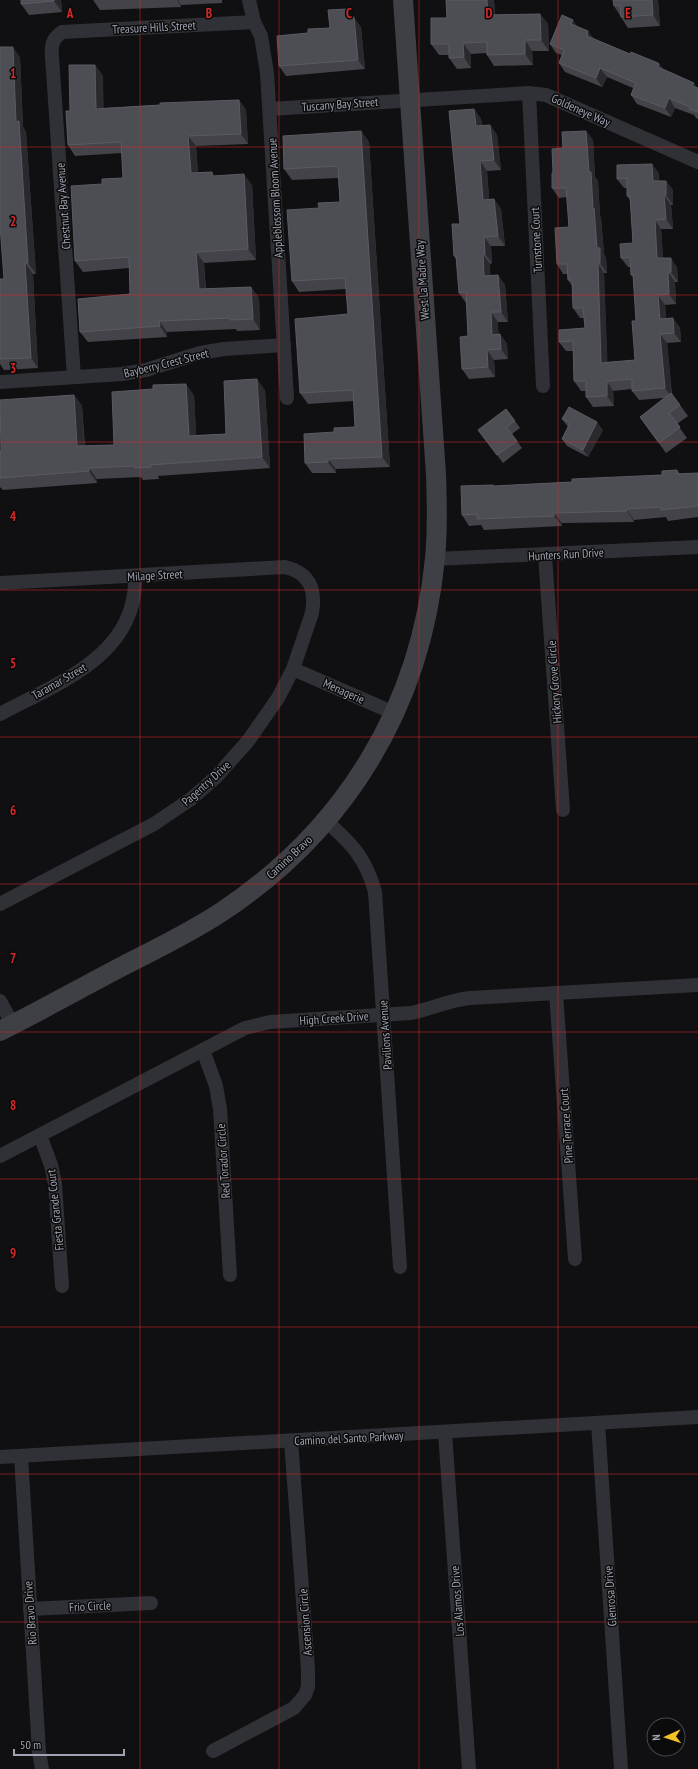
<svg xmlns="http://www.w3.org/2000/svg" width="698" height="1769" viewBox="0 0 698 1769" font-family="'PT Sans Narrow',sans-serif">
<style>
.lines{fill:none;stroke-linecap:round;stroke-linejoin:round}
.street{stroke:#303136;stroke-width:14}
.secondary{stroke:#3e4046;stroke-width:20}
.wall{fill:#434349}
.shaded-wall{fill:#2a2a2e}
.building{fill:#4d4e54;stroke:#5a5b63}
.grid{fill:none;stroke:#d62828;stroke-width:1;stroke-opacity:0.55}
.labels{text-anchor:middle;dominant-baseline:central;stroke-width:3;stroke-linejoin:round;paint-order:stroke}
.street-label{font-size:12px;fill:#a0a4b2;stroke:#0b0b0c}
.grid-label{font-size:13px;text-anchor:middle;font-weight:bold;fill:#d62828;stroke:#0b0b0c;stroke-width:3;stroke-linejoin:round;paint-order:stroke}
</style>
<rect width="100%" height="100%" fill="#100f11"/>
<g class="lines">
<!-- street -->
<g class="street">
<path d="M249,0l5,22 7,14 6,37 20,325"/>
<path d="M529,93l14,293"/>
<path d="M270,109l259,-16 17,2 152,67"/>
<path d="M74,377l-22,-320c-1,-12 0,-18 10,-25l192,-10"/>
<path d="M0,382l122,-8 24,-4 54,-17 24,-4 60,-4"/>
<path d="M545,555l18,255"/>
<path d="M435,559l263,-12"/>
<path d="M0,583l285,-16c25,6 31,23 27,46l-19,56 -15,29 -30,43 -32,36 -25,22 -37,25 -154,80"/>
<path d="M293,669l101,44"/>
<path d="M0,714c58,-31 138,-59 135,-138"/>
<path d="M326,821c25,22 40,37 49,71l25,375"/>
<path d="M556,993l19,266"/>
<path d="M0,1001l13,24"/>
<path d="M203,1050l13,36 4,23 10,166"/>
<path d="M40,1135l11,30 4,19 7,102"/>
<path d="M0,1156l245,-128 25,-6 141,-9c20,-4 38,-13 59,-15l228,-13"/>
<path d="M598,1423l23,346"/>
<path d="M445,1433l24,336"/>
<path d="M21,1456l18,296 3,17"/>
<path d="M0,1457l698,-40"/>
<path d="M30,1609l121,-6"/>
<path d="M213,1751l81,-43 11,-13 3,-8v-18l-17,-228"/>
</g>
<!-- secondary -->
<path class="secondary" d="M0,1031c40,-20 79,-42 119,-63 35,-18 71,-35 104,-57 123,-82 198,-205 212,-353 3,-28 2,-56 1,-84l-33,-474"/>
</g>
<!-- wall -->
<g class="wall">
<path d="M21,0h40l1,12 -33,3 -8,-11z"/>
<path d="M93,0h129v3l-41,2v2l-81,3z"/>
<path d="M446,0h48l1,15 45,-1 8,10 1,27h-17l1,14 -39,1 -7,-11v-2l-16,1v14l-14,1 -8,-11v-3h-10l-8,-11 16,-26z"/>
<path d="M658,0l2,26 -32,2 -14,-22z"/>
<path d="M353,17l8,10 4,42 -79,7 -7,-10 29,-33 22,-5z"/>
<path d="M578,27l16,12 36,15 29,10 4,5 35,19v31l-2,-1 -2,-3 -19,-7 -4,9 -34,-13 -6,-9 2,-7 -26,-11 -5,10 -37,-15 -6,-9 3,-8 -6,-2 -6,-9z"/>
<path d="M20,57l3,70 3,5 10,142h-3l5,94 -34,2 -4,-6v-85h4z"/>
<path d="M95,65l8,11v32l57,-3 79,-5 7,10 2,34 -52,2 2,27 17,3 37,9 4,75 -52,3 2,26 45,-2 8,11 1,32 -23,1 -1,-2 -69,3v5l-79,5 -8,-10 50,-38 -1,-26 -46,4 -8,-11 27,-77 21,-6 -1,-25 -47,3 -7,-11 2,-34z"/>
<path d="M474,109l7,10 1,7 8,-1 7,10 4,35 -14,1 2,28h5l7,10 4,37h-14l1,17 -2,1v12l8,-1 7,10 3,37h-10v12h2l7,10 1,15 -14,1 1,17 -26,2 -7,-10 6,-33 -2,-33 -7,-10 -3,-34 -2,-3 6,-32z"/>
<path d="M361,131l8,11 21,325 -54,2v4h-24l-7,-10 29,-31 21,-5 -1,-26 -46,3 -8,-11 48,-79 -2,-25 -47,3 -7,-11 27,-73 21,-6 -2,-24 -46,2 -8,-11z"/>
<path d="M586,131l7,9 2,37 3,4 2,35 1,2 3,36 2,4 1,15h-3l3,89 28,-2 1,-39 -3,-44 -2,-2v-8h-3l-7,-9 12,-15 -3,-43 -3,-4v-8h-3l-7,-9 42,-6v8h7l7,9v15h-2l2,24h-12l2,29 14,9 1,15h-3l1,22 -11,1 1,14 7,-1 7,10 1,14 -14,1 5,51 16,22 -11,8 10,14 -21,15 -26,-36 24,-19 -25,2 -7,-9v-2l-19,2 1,15 -21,1 -7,-10v-6h-5l-7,-10 -1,-30h-7l-7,-9 26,-14 -1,-10h-4l-7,-10 -1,-22 -4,-6 -1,-6h-4l-6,-10 12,-37 -2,-30 -8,1 -7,-10 1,-15 10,-25z"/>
<path d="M265,390l5,78 -112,8 1,3 -16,1 -2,-3 -44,2v4l-94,7 -3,-3v-36h1l73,-56 8,11 3,40 29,-1 80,-50 2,40 30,-1z"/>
<path d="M562,419l41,11 -15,27 -21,-11 -5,-7 6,-12z"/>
<path d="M515,421l5,7 -8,6 10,14 -19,15 -25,-33z"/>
<path d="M677,470l3,4 18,-1v44l-30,4 -2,-4 -32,3v2l-72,1v3l-78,4 -3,-5 -12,1 -7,-11 31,-30 1,1 78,-4 90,-7z"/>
</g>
<!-- shaded-wall -->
<g class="shaded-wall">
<path d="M54,0h7l1,12 -8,-11z"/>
<path d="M177,0h1l3,5v2z"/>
<path d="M487,0h7l1,26 -7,-11z"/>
<path d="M652,0h6l2,26 -7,-11z"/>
<path d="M347,9l7,10 -7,-1z"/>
<path d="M540,14l8,10 1,27 -8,-11z"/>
<path d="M354,17l7,10 4,42 -7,-9z"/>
<path d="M573,20l6,9 -8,-5z"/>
<path d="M588,31l7,9 -8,-4z"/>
<path d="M525,40l7,11 1,14 -8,-11z"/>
<path d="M463,43l8,11v14l-7,-11z"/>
<path d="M13,47l7,10 3,70 3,5 10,142 -8,-11 -12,-141z"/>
<path d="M659,64l7,9 -8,-6z"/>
<path d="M95,65l8,11 1,43 -8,-10z"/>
<path d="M600,68l7,9 -5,10 -6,-9z"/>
<path d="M694,83l4,6 -6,-3z"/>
<path d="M669,98l6,10 -4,9 -6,-9z"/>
<path d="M239,100l7,10 2,34 -7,-10z"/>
<path d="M474,109l7,10 2,17 -7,-10z"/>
<path d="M490,125l7,10 4,35 -7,-10z"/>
<path d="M361,131l8,11 21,325 -8,-10z"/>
<path d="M586,131l7,9 2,37 3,4 2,35 1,2 3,36 2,4 1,15 -7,-10 -3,-15 -8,-76z"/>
<path d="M188,136l8,10 3,38 -8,-11z"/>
<path d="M480,161l7,10 3,39 -7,-10z"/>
<path d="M652,164l7,9 1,18 -7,-10z"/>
<path d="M244,174l8,11 4,75 -8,-11z"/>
<path d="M666,181l7,9v15l-7,-10z"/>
<path d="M664,195l7,10 2,24 -7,-10z"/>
<path d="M494,199l7,10 4,37 -7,-10z"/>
<path d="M655,220l6,9 3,39 -7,-10z"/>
<path d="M484,237l7,9 1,17 -7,-9z"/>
<path d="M196,252l8,11 2,37 -7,-11z"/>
<path d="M483,254l7,10 1,22 -7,-10z"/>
<path d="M671,258l6,9 1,15 -7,-10z"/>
<path d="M25,263l8,11 5,94 -7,-10z"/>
<path d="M598,263l6,10 4,99 -7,-9z"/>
<path d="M668,272l7,10 1,22 -7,-10z"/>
<path d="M498,275l7,10 3,37 -7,-10z"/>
<path d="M251,287l8,11 1,32 -7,-11z"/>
<path d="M658,295l7,10 2,24 -7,-10z"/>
<path d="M491,312l7,10 1,23 -7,-10z"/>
<path d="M673,318l7,10 1,14 -7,-9z"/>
<path d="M159,321l8,11v5l-7,-11z"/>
<path d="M500,334l7,10 1,15 -7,-10z"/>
<path d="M660,334l7,9 5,55 -7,-10z"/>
<path d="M487,350l7,10 1,17 -7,-10z"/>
<path d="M257,379l8,11 5,78 -8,-11z"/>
<path d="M607,381l6,10 1,15 -7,-10z"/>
<path d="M186,384l8,11 3,52 -8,-11z"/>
<path d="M74,395l8,11 3,52 -8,-12z"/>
<path d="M597,422l6,8 -15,27 -5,-7z"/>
<path d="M328,459l8,10v4l-8,-11z"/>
<path d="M89,468l8,11v4l-8,-12z"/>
<path d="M626,509l8,11v2l-7,-11z"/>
<path d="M554,513l8,10v3l-8,-10z"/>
</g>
<!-- building -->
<g class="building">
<path d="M21,0h33v1l-33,3z"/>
<path d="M446,0h41l1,15 52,-1 1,26h-16v14l-38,1v-13l-24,1 1,14 -15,1v-14h-18v-26h16z"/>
<path d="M613,0h39l1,15 -32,2 -1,-12 -6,1z"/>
<path d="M347,9v9l7,-1 4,43 -79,6 -2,-30 31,-3v-4l22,-1 -2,-18z"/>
<path d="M562,15l11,5 -2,4 17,7 -1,5 43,18 1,-2 27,11 1,1 -1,3 36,16 -2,3 6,2v24l-9,-3 1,-2 -21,-9 -4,10 -34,-13 5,-12 -36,-15 -4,10 -37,-15 5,-13 -14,-6z"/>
<path d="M0,47h13l3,75 3,-1 9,142h-3l6,95 -31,1v-80h4l-4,-54z"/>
<path d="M69,65h26l1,44 64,-4v-2l79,-3 2,34 -53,2 3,37 21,-1 1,4 31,-2 4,75 -52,3 3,37 52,-2 2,32 -23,1v-2l-71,3 1,5 -80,6 -2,-33 52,-5 -1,-37 -54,4 -4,-75 31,-2v-5l21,-1 -2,-36 -53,3 -2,-34h4z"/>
<path d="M474,109l2,17 14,-1 4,35 -14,1 3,39 11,-1 4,37 -14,1 1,17h-2l1,22 14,-1 3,37h-10l1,23 8,-1 1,15 -14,1 1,17 -26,2 -2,-32 8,-1 -2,-44 -7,1 -3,-37h-2l-2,-32h8l-11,-113z"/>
<path d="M361,131l21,326 -54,2v3l-23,1 -1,-29 30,-2v-4l21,-1 -2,-37 -53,3 -5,-74 53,-5 -3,-36 -53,3 -5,-71 32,-2 -1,-5 22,-1 -2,-36 -54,3 -1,-33z"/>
<path d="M586,131l3,41h2l2,37 1,-1 3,40h3v15h-2l3,100 34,-3 -3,-39h4l-3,-47 -2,1 -1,-18 -9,1 -1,-14 13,-1 -3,-47h-3v-18l-10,1v-14l35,-1 1,17h13v14h-2l2,24 -11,1 2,38h14v14h-3l1,22 -11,1 2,24 13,-1 1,15 -14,1 5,54 -33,3v-12l-25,2v15l-21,1v-16h-12l-1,-40 -14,1v-12l26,-2 -2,-20h-10l-1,-28h-4l-1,-16h-10l-2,-36 14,-1 -3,-39h-14v-15h1l-1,-24 11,-1 -1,-16z"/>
<path d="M257,379l5,78 -112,8 1,2 -16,1 -1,-2 -45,2v3l-89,7v-27h1l-1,-51 74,-5 3,51 37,-1 -2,-53 41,-3v-4l33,-1 3,52 37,-2 -2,-53z"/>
<path d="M671,393l9,12 -11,8 11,14 -21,16 -19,-26z"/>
<path d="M569,407l28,15 -14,28 -21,-11 8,-16 -8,-4z"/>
<path d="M506,409l9,12 -9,6 11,14 -20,14 -19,-25z"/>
<path d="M677,470v4l21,-1v33l-37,4v-3l-35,2 1,2 -73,2v3l-77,3v-5l-15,1 -1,-29 32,-1 1,1 78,-4v-3l90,-4v-4z"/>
</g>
<!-- grid -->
<path class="grid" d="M140,0v1769M279,0v1769M419,0v1769M558,0v1769M0,147h698M0,295h698M0,442h698M0,590h698M0,737h698M0,884h698M0,1032h698M0,1179h698M0,1327h698M0,1474h698M0,1622h698"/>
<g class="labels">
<!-- street labels -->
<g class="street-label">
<text transform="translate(154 27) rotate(-3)">Treasure Hills Street</text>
<text transform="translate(340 104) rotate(-4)">Tuscany Bay Street</text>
<text transform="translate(581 110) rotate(24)">Goldeneye Way</text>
<text transform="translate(275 198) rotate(-93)">Appleblossom Bloom Avenue</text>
<text transform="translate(63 206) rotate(-94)">Chestnut Bay Avenue</text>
<text transform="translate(536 240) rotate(-93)">Turnstone Court</text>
<text transform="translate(422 280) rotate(-94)">West La Madre Way</text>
<text transform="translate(166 363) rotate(-14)">Bayberry Crest Street</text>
<text transform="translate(566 554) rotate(-3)">Hunters Run Drive</text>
<text transform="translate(155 575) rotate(-3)">Milage Street</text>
<text transform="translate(59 681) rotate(-30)">Taramar Street</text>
<text transform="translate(554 682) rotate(-94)">Hickory Grove Circle</text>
<text transform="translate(344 691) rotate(24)">Menagerie</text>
<text transform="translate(206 783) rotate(-42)">Pagentry Drive</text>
<text transform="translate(289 857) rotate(-43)">Camino Bravo</text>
<text transform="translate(334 1018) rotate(-4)">High Creek Drive</text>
<text transform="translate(385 1035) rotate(-94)">Pavilions Avenue</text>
<text transform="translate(566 1126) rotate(-94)">Pine Terrace Court</text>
<text transform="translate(223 1161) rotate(-94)">Red Torador Circle</text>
<text transform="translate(55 1210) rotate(-96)">Fiesta Grande Court</text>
<text transform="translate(349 1438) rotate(-3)">Camino del Santo Parkway</text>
<text transform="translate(610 1596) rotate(-94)">Glenrosa Drive</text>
<text transform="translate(457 1601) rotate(-94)">Los Alamos Drive</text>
<text transform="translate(90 1606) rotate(-3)">Frio Circle</text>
<text transform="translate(30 1613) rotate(-94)">Rio Bravo Drive</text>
<text transform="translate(305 1622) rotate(-94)">Ascension Circle</text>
</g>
</g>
<g class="grid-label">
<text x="70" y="18">A</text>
<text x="209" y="18">B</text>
<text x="349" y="18">C</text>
<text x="489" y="18">D</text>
<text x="628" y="18">E</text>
<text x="13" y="78">1</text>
<text x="13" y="226">2</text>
<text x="13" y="373">3</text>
<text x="13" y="521">4</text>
<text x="13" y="668">5</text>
<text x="13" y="815">6</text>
<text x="13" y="963">7</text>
<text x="13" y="1110">8</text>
<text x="13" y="1258">9</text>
</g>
<!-- north arrow -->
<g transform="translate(666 1737) rotate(267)"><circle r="19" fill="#0b0b0c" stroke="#47484e"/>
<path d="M0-3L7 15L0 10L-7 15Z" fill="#f2c126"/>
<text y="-6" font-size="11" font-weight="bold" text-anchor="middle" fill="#a0a4b2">N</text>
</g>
<!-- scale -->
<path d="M14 1749v6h110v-6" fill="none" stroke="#a0a4b2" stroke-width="2"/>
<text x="20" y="1749" font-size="12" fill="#a0a4b2" stroke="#0b0b0c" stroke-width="3" paint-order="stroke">50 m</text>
</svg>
